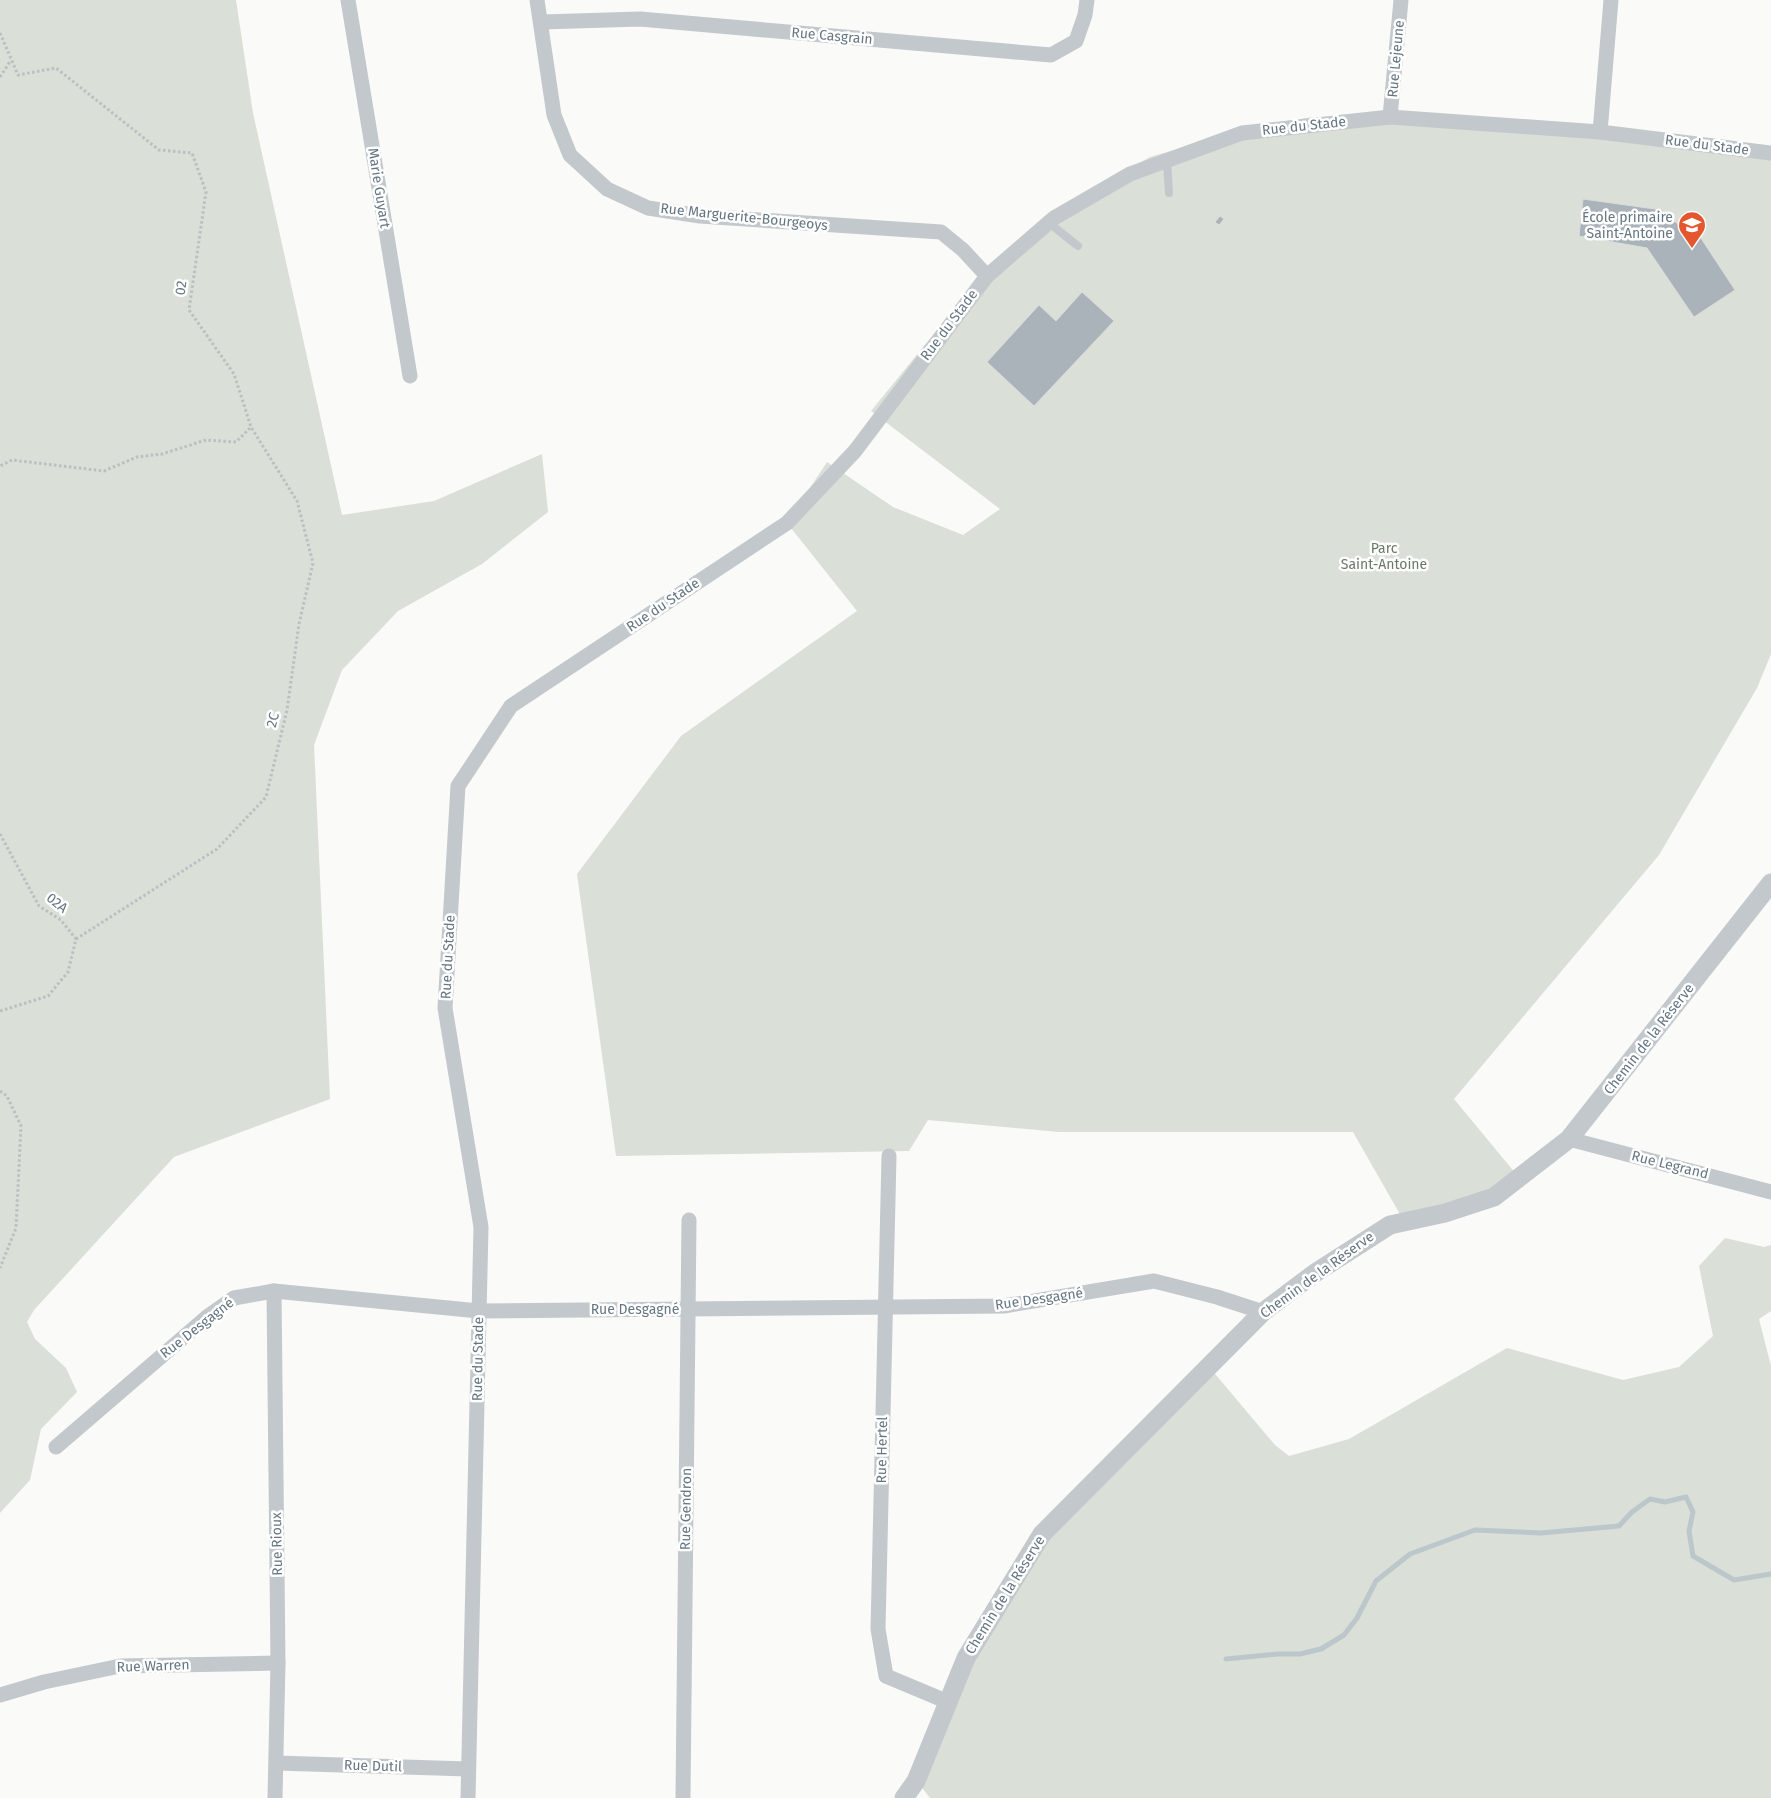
<svg xmlns="http://www.w3.org/2000/svg" width="1771" height="1798" viewBox="0 0 1771 1798" font-family="'Fira Sans',sans-serif">
<style>
.green{fill:#dadfd7}
.lines{fill:none;stroke-linecap:round;stroke-linejoin:round}
.stream{stroke:#bbc7cb;stroke-width:5}
.building{fill:#aab3b9;stroke:#dcdcda}
.path{stroke:#bbbfc2;stroke-width:3;stroke-dasharray:2.5 2.5;stroke-linecap:butt}
.service{stroke:#c3c8cc;stroke-width:8}
.minor{stroke:#c3c8cc;stroke-width:15}
.tertiary{stroke:#c3c8cc;stroke-width:19}
.labels{text-anchor:middle;dominant-baseline:central;stroke-width:5;stroke-linejoin:round;paint-order:stroke}
.street-label{font-size:14px;fill:#657683;stroke:#fff}
.poi-label{font-size:14px;fill:#657683;stroke:#fff;text-anchor:end}
.park-label{font-size:14px;fill:#687a64;stroke:#fff}
</style>
<rect width="100%" height="100%" fill="#fafaf8"/>
<!-- green -->
<g class="green">
<path d="M0,0h236l17,113 89,402 92,-14 108,-47 6,58 -66,52 -84,47 -56,59 -28,75 16,354 -156,58 -140,153 -7,12 8,17 31,29 11,24 -36,37 -11,51 -30,33z"/>
<path d="M1313,117l289,19 169,18v500l-14,34 -98,167 -205,244 67,81 -116,43 -52,-91h-294l-131,-12 -19,31 -293,5 -39,-282 104,-138 176,-125 -70,-88 40,-61 66,45 70,28 37,-26 -129,-98 110,-135 76,-66 93,-53 110,-32z"/>
<path d="M1725,1238l39,9 7,-2v66l-12,8 12,47v432h-841l-18,-23 129,-241 164,-172 70,83 14,11 60,-17 158,-91 116,32 56,-13 34,-31 -14,-70z"/>
</g>
<g class="lines">
<!-- stream -->
<path class="stream" d="M1226,1659l52,-5h22l21,-5 23,-14 13,-17 19,-37 34,-27 65,-24 66,3 78,-7 13,-14 18,-13 15,3 21,-5 7,15 -4,19 4,25 41,24 37,-6"/>
</g>
<!-- building -->
<g class="building">
<path d="M1583,199l79,11 18,16 9,-6 46,70 -41,27 -47,-69 -68,-12z"/>
<path d="M1220,216l4,3 -5,6 -4,-3z"/>
<path d="M1082,292l32,29 -80,85 -47,-44 52,-57 17,16z"/>
</g>
<g class="lines">
<!-- path -->
<g class="path">
<path d="M0,33l18,42 38,-7 103,82 33,3 14,39 -17,118 45,64 17,53 -15,15 -30,-2 -44,14 -25,3 -33,14 -92,-11 -12,6"/>
<path d="M0,77l11,-17"/>
<path d="M0,834l39,72 22,14 15,19 -8,33 -20,24 -48,15"/>
<path d="M76,939l141,-90 49,-52 21,-87 12,-86 14,-61 -16,-62 -46,-74"/>
<path d="M0,1091l7,5 14,30 -5,102 -16,40"/>
</g>
<!-- service -->
<g class="service">
<path d="M1167,161l2,32"/>
<path d="M1049,223l29,23"/>
</g>
<!-- minor -->
<g class="minor">
<path d="M348,0l62,376"/>
<path d="M537,0l17,115 16,40 37,34 41,19 52,8 241,16 22,18 24,26"/>
<path d="M542,22l98,-3 411,36 25,-14 9,-26 2,-15"/>
<path d="M1390,117l11,-117"/>
<path d="M1600,132l11,-132"/>
<path d="M1569,1139l202,53"/>
<path d="M889,1156l-11,473 8,47 62,26"/>
<path d="M274,1291l4,372 -3,135"/>
<path d="M56,1447l151,-130 27,-19 40,-7 205,20 525,-5 150,-25 63,16 46,15"/>
<path d="M0,1695l44,-13 76,-16 158,-3"/>
<path d="M277,1763l191,6"/>
<path d="M468,1798l13,-571 -36,-219 13,-222 53,-80 276,-183 68,-72 132,-175 67,-58 76,-44 112,-41 148,-16 210,15 171,21"/>
<path d="M683,1798l6,-578"/>
</g>
<!-- tertiary -->
<path class="tertiary" d="M904,1798l12,-17 50,-123 76,-124 221,-222 52,-39 75,-48 55,-12 49,-16 75,-58 202,-256"/>
</g>
<!-- icons -->
<defs>
<g id="school-pin" transform="scale(1.4375)"><path d="M0 17L-7.5 6A9.5 9.5 0 1 1 7.5 6Z" fill="#e4572e" stroke="#fff"/><path d="M0-5L7-2L0 1L-7-2ZM-4 1L0 2.5L4 1V4Q0 6-4 4Z" fill="#fff"/></g>
</defs>
<g fill-rule="evenodd">
<use href="#school-pin" x="1692" y="225"/>
</g>
<g class="labels">
<!-- street labels -->
<g class="street-label">
<text transform="translate(832 36) rotate(5)">Rue Casgrain</text>
<text transform="translate(1396 59) rotate(-85)">Rue Lejeune</text>
<text transform="translate(1304 126) rotate(-6)">Rue du Stade</text>
<text transform="translate(1707 145) rotate(7)">Rue du Stade</text>
<text transform="translate(379 188) rotate(81)">Marie Guyart</text>
<text transform="translate(744 217) rotate(6)">Rue Marguerite-Bourgeoys</text>
<text transform="translate(181 288) rotate(-82)">02</text>
<text transform="translate(949 325) rotate(-53)">Rue du Stade</text>
<text transform="translate(663 605) rotate(-34)">Rue du Stade</text>
<text transform="translate(273 720) rotate(-76)">2C</text>
<text transform="translate(57 903) rotate(39)">02A</text>
<text transform="translate(448 957) rotate(-87)">Rue du Stade</text>
<text transform="translate(1649 1039) rotate(-52)">Chemin de la Réserve</text>
<text transform="translate(1670 1165) rotate(14)">Rue Legrand</text>
<text transform="translate(1317 1275) rotate(-36)">Chemin de la Réserve</text>
<text transform="translate(1039 1299) rotate(-8)">Rue Desgagné</text>
<text x="635" y="1309">Rue Desgagné</text>
<text transform="translate(197 1328) rotate(-38)">Rue Desgagné</text>
<text transform="translate(478 1359) rotate(-89)">Rue du Stade</text>
<text transform="translate(882 1450) rotate(-89)">Rue Hertel</text>
<text transform="translate(686 1509) rotate(-89)">Rue Gendron</text>
<text transform="translate(277 1544) rotate(-91)">Rue Rioux</text>
<text transform="translate(1005 1595) rotate(-58)">Chemin de la Réserve</text>
<text transform="translate(153 1666) rotate(-2)">Rue Warren</text>
<text transform="translate(373 1766) rotate(2)">Rue Dutil</text>
</g>
<!-- poi labels -->
<g class="poi-label">
<text x="1673" y="217">École primaire<tspan x="1673" dy="16">Saint-Antoine</tspan></text>
</g>
<!-- park labels -->
<g class="park-label">
<text x="1384" y="548">Parc<tspan x="1384" dy="16">Saint-Antoine</tspan></text>
</g>
</g>
</svg>
